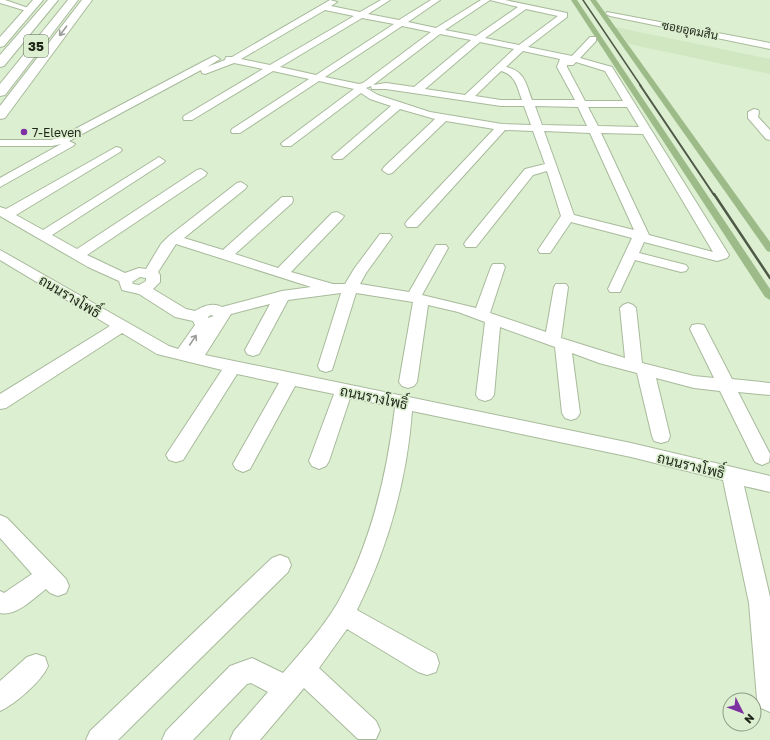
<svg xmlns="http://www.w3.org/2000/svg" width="770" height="740" viewBox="0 0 770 740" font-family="'Golos Text',Sarabun,sans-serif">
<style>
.built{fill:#d0e7c1}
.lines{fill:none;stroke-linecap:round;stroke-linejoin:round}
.canal{fill:#9dbb89;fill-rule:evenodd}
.minor-casing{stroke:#a8ba9c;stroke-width:2}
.major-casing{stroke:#a8ba9c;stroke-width:2}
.highway-casing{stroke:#a8ba9c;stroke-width:2}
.minor{fill:#fff;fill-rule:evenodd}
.major{fill:#fff;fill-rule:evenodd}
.highway{fill:#fff;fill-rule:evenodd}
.rail-far2{stroke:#4f5948;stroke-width:1.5}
.rail-far1{stroke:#4f5948;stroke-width:2}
.rail{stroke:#4f5948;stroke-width:2.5}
.oneway{stroke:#9a9d98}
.poi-dot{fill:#7d30a1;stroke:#dcefd0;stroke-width:1.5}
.labels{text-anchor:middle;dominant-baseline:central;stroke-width:3.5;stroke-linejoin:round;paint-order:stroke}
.far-street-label{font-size:12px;fill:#1e2519;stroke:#dcefd0}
.far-poi-label{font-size:12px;fill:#1e2519;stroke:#dcefd0;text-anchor:start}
.shield{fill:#dcefd0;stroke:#576250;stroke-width:1}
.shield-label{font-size:13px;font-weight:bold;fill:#1e2519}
.street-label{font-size:14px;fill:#1e2519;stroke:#dcefd0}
</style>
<rect width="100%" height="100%" fill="#dcefd0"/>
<!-- built -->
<path class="built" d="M615,27l155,32v15l-141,-30z"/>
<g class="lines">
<!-- canal -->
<g class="canal">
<path d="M571,0h6l193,289v11l-5,-3z"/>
<path d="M590,0h6l174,242v10l-3,-1z"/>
</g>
<!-- minor casing -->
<g class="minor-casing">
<g id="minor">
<path d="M0,0h5l29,10 -4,2 -30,-9z"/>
<path d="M330,0l7,2 -6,4 29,6 21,-12h9l-22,14 31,6 32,-20h9l-32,22 28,6 45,-28h9l-45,30 31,6 42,-29 -28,-7h15l62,13v4l-39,30 44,9 18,-19h6v4l-16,17 32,9 117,188 -2,3 -10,3 -73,-19 -5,11 47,12 2,3 -2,3 -5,1 -46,-12 -15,32h-10l-2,-3 24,-51 -61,-16 -21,31h-10l-2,-3 23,-34 -14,-45 -14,4 -57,72h-10l-2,-3 2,-3 59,-72 20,-5 -12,-33 -28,-1 -88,97h-10l-2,-3 2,-3 87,-92 -48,-8 -54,52 -4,1 -6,-4 2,-3 51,-48 -35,-10 -58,50h-8l-2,-2 2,-2 57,-49 -21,-7 -9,-6 -70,53h-8l-2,-2 2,-2 71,-53 -35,-8 -79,52h-8l-1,-2 1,-2 77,-50 -36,-8 -81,49h-8l-1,-2 1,-2 79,-47 -29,-6 -29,11 -3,-1 -1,-3 -132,71 6,3 -2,2 -73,41v-9l61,-34 -9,2h-52v-6h51l7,-2 154,-81 3,-1 5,3 -13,8 18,-7 1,-3h6zM526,9l32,7 -39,29 -34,-7zM325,10l29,6 -84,49 -29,-6zM362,18l32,6 -78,51 -36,-8zM402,26l29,6 -68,51 -4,1 -34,-7zM440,34l31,6 -57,47 -28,-4 -13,2zM480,42l34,7 -49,46 -40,-6zM523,51l37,8 -3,8 18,33h-43c-6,-16 -7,-29 -26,-33zM576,62l29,9 18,30h-38l-18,-34v-2h6zM501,71c15,4 16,16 21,29h-21l-26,-4zM371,86l1,3h14l115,17h23l7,19 -29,-1 -72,-12 -52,-17 -12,-7zM535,106l43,1 9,19 -45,-1zM588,107h39l12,20 -41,-1zM544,131l46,2 44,97 -60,-15zM601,133l42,1 70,118 -64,-17z"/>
<path d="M607,12l163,31v6l-160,-33 -4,-2z"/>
<path d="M754,109l4,1 1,2 -1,5 12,13v10l-4,-1 -18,-21v-6z"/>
<path d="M116,147l4,1 2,2 -2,2 -104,63 27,15 116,-73 6,4 -2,2 -111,72 25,14 120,-79 4,-1 6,4 -2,3 -118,79 38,18 14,-5 7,1 15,-25 8,-8 68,-53 4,-1 6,4 -2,3 -61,49 39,12 59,-53h10l1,3 -1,3 -57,51 43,14 54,-55 5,-1 7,4 -2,3 -51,53 42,12h12l9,-15 26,-35h10l2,3 -26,36 -6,11 49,8 27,-47h10l2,3 -26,47 54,13 15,-41 2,-3h10l2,3 -15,46 56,19 8,-45 2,-3h10l2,3 -7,51 64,20 -5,-50 3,-3 5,-2 5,2 3,3 6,55 52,13 20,2 -24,-49 2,-4 6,-1 6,1 28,54 38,4v12l-32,-3 32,62 -1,8 -7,3 -7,-3 -35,-71 -26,-3 -38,-10 14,58 -2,5 -7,2 -7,-2 -2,-5 -15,-63 -38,-10 -27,-10 8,60 -3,5 -6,2 -6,-2 -3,-5 -7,-66 -55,-20 -6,68 -3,4 -6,2 -6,-2 -3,-4 9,-73 -27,-10 -30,-7 -11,77 -3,4 -6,2 -6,-2 -3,-4 14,-80 -57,-9 -24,77 -6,2 -6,-2 -2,-4 23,-73 -53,7 -29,54 -6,2 -6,-2 -2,-4 25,-46 -39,10 -26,41 426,88 139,33v16l-26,-6 26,111v115l-9,-4 -4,-9 -8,-96 -26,-123 -92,-23 -219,-46c-5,69 -24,136 -55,199l79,44 3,9 -3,9 -9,3 -9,-3 -71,-43 -28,39 57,53 4,9 -4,9h-18l-54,-51 -44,52h-30l4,-9 34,-39 -17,-9 -4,1 -54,56h-31l4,-9 64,-65 22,-8 31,15c19,-22 39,-44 54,-69 34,-60 50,-129 58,-197l-45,-9 -21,63 -3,5 -7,3 -7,-3 -3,-5 25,-67 -39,-8 -45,83 -7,3 -7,-3 -3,-5 46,-81 -42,-9 -54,86 -7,2 -7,-2 -3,-5 56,-85 -65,-16 -35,-21 -116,75 -6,1v-15l110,-68 -110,-66v-10l169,96 9,3 17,-24 -2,-4 -18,-4 -36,-23 -17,-4 -3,-9 -31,-14 -88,-51v-9l6,2zM176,244l135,43 -29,4 -60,16c-9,-5 -19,-1 -27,4l-9,-2 -33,-20 7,-7v-7l-2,-3zM140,277l6,1v3l-7,4 -6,-1 -1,-2zM211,315l3,1 -6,2v-1z"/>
<path d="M0,515l7,3 59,61 3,7 -3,7 -8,3 -8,-3 -4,-4c-12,9 -30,28 -46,24v-22l4,2 28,-19 -32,-36z"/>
<path d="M280,555l8,3 3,7 -3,7 -170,168h-32l4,-9 182,-173z"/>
<path d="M36,654l9,3 3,9c-6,15 -33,38 -48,45v-30l27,-24z"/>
</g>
</g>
<!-- major casing -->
<g class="major-casing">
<g id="major">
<path d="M33,0h10l-39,46 -4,1v-10z"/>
<path d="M82,0h10l-87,118 -5,1v-13z"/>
</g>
</g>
<!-- highway casing -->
<g class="highway-casing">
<g id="highway">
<path d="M48,0h10l-54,66 -4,1v-12z"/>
<path d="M68,0h10l-73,95 -5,1v-12z"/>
</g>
</g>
<!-- minor -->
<use href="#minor" class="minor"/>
<!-- major -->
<use href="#major" class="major"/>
<!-- highway -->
<use href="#highway" class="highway"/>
<!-- rail-far2 -->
<path class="rail-far2" d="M583,0l58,86"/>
<!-- rail-far1 -->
<path class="rail-far1" d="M640,85l74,110"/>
<!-- rail -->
<path class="rail" d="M714,194l56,84"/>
</g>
<!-- one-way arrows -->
<defs><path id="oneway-shaft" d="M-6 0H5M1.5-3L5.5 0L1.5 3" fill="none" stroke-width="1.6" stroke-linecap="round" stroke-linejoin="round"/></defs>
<g class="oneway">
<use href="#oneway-shaft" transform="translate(63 31) rotate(127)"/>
<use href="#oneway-shaft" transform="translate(193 340) rotate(-56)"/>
</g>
<!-- markers -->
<circle class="poi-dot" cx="24" cy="132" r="4"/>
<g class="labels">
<!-- far-street labels -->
<g class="far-street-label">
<text transform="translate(690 30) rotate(11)">ซอยอุดมสิน</text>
</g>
<!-- far-poi labels -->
<g class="far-poi-label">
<text x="32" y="132">7-Eleven</text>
</g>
<!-- shield labels -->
<rect class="shield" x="24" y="35" width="24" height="22" rx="3"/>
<g class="shield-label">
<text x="36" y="46">35</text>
</g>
<!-- street labels -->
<g class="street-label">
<text transform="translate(70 296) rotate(31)">ถนนรางโพธิ์</text>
<text transform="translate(374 397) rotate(12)">ถนนรางโพธิ์</text>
<text transform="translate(691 465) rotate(14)">ถนนรางโพธิ์</text>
</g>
</g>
<!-- north arrow -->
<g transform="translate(742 712) rotate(132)"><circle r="19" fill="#dcefd0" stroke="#909e87"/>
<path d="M0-3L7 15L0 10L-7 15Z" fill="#7d30a1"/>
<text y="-6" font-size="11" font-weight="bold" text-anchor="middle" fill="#1e2519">N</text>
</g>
</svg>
